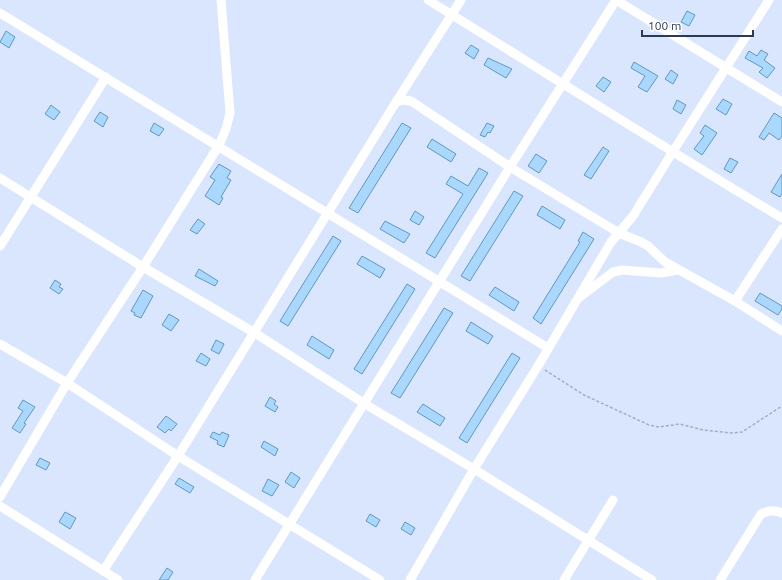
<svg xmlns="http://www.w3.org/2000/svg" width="782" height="580" viewBox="0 0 782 580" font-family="Ubuntu,sans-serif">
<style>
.building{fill:#aad8fd;stroke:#6197c0}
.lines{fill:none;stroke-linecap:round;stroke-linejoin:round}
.path{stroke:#a2aec5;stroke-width:1.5;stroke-dasharray:3 2;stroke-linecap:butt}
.minor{stroke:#fff;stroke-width:9}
</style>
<rect width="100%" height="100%" fill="#d9e6fd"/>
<!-- building -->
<g class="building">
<path d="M687,11l8,4 -6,11 -8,-4z"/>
<path d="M6,31l9,6 -6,11 -9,-6z"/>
<path d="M471,45l8,5 -5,9 -9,-6z"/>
<path d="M761,50l7,4 -4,6 11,8 -8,10 -8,-6 4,-4 -18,-10 4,-7 8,5z"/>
<path d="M488,58l24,11 -6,9 -22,-13z"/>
<path d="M634,62l24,14 -11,16 -9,-5 7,-11 -14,-8z"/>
<path d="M671,70l7,5 -5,9 -8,-5z"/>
<path d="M603,77l8,5 -7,10 -8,-6z"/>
<path d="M723,99l9,5 -6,11 -10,-6z"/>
<path d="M677,100l9,5 -5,9 -8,-5z"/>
<path d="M51,105l9,7 -6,8 -9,-6z"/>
<path d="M100,112l8,5 -5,10 -9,-6z"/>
<path d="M774,113l8,5v18l-3,4 -10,-7 -5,7 -5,-3z"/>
<path d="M154,123l10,6 -5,7 -9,-5z"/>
<path d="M402,123l9,5 -53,85 -9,-5z"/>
<path d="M487,123l7,3 -4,7 -2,-1 -3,5 -5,-2z"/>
<path d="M705,125l12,8 -15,22 -8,-6 10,-13 -4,-3z"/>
<path d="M432,139l24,15 -5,8 -24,-15z"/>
<path d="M603,147l6,4 -18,28 -7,-4z"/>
<path d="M536,154l11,7 -8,12 -11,-7z"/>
<path d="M730,158l8,4 -7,11 -7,-4z"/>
<path d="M219,164l12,7 -4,7 4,2 -10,17 2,1 -4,7 -14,-9 10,-16 -5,-3z"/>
<path d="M479,168l9,5 -53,85 -9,-5 37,-59 -17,-10 5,-8 17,10z"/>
<path d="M782,174v20l-2,3 -9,-5z"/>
<path d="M514,191l9,5 -53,85 -9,-5z"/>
<path d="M542,206l23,14 -5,9 -23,-14z"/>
<path d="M415,211l9,6 -5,8 -9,-5z"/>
<path d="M198,219l7,5 -8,10 -7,-4z"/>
<path d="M385,221l25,13 -6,9 -24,-14z"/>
<path d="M583,232l11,7 -53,85 -8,-6 47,-76 -2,-1z"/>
<path d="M333,236l8,5 -53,85 -8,-5z"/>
<path d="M362,256l23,13 -5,9 -23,-14z"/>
<path d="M199,269l19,12 -3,5 -20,-10z"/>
<path d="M55,280l6,4 -2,3 4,2 -4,5 -9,-6z"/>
<path d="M407,284l8,5 -53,85 -8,-5z"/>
<path d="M495,287l24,15 -5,9 -25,-16z"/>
<path d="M143,290l10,6 -12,22 -7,-3 1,-2 -4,-2z"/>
<path d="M760,293l22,13v3l-4,6 -23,-14z"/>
<path d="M444,308l9,5 -53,85 -9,-5z"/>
<path d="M169,314l10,6 -8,11 -9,-6z"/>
<path d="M471,322l22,14 -5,8 -22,-13z"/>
<path d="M312,336l22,14 -5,9 -22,-14z"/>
<path d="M216,340l8,4 -5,10 -8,-4z"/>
<path d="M201,353l9,6 -4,7 -10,-5z"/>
<path d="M512,353l8,5 -53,85 -8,-5z"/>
<path d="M270,397l6,4 -2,3 4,3 -3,5 -10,-6z"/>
<path d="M23,400l12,7 -11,16 2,1 -6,9 -8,-5 11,-17 -5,-3z"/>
<path d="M423,404l22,14 -5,8 -23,-14z"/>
<path d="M166,416l11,8 -6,7 -2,-2 -4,4 -8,-6z"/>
<path d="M213,432l7,3 2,-3 7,3 -5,12 -7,-3 1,-3 -8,-4z"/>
<path d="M264,441l14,8 -3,7 -14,-9z"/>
<path d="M40,458l10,5 -4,7 -10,-5z"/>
<path d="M291,472l9,6 -6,10 -9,-6z"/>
<path d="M179,478l15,9 -4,6 -15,-9z"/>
<path d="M268,479l11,6 -7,11 -10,-5z"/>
<path d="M65,512l11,6 -6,11 -11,-7z"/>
<path d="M370,514l10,6 -4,7 -10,-6z"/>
<path d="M405,522l10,6 -4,7 -10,-6z"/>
<path d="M167,568l6,4 -5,8h-9z"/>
</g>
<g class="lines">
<!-- path -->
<path class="path" d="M545,370l39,25 65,30 10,2 21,-3 23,6 28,3 11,-1 40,-26"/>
<!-- minor -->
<g class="minor">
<path d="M428,0c118,73 235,147 354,218"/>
<path d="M616,0l166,102"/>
<path d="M0,13c183,111 365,224 548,335"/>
<path d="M396,102l8,-2 7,1 99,66 109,66 22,9 7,4 17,16 70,39 47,30"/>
<path d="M0,178l143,89 112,66 110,71 109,65 178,111"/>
<path d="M0,246l106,-169"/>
<path d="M580,297l33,-25 9,-2 39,3 16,-3"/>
<path d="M735,301l47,-72"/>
<path d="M0,344l67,39 111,73 202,124"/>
<path d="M0,497l67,-114 76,-116 76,-122 7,-16 4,-16 -9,-113"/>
<path d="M0,506l118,74"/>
<path d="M103,571l75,-115 218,-354 65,-102"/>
<path d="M255,580l255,-413 106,-167"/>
<path d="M410,580l64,-111 64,-103 73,-124 22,-26 39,-63 97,-153"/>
<path d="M564,580l49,-80"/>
<path d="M720,580l41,-66c7,-4 14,-4 21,-1"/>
</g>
</g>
<!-- scale -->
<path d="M642 30v6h111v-6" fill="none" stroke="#2d394f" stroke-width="2"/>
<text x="648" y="30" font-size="12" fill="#2d394f" stroke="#ffffff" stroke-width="3" paint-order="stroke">100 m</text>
</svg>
